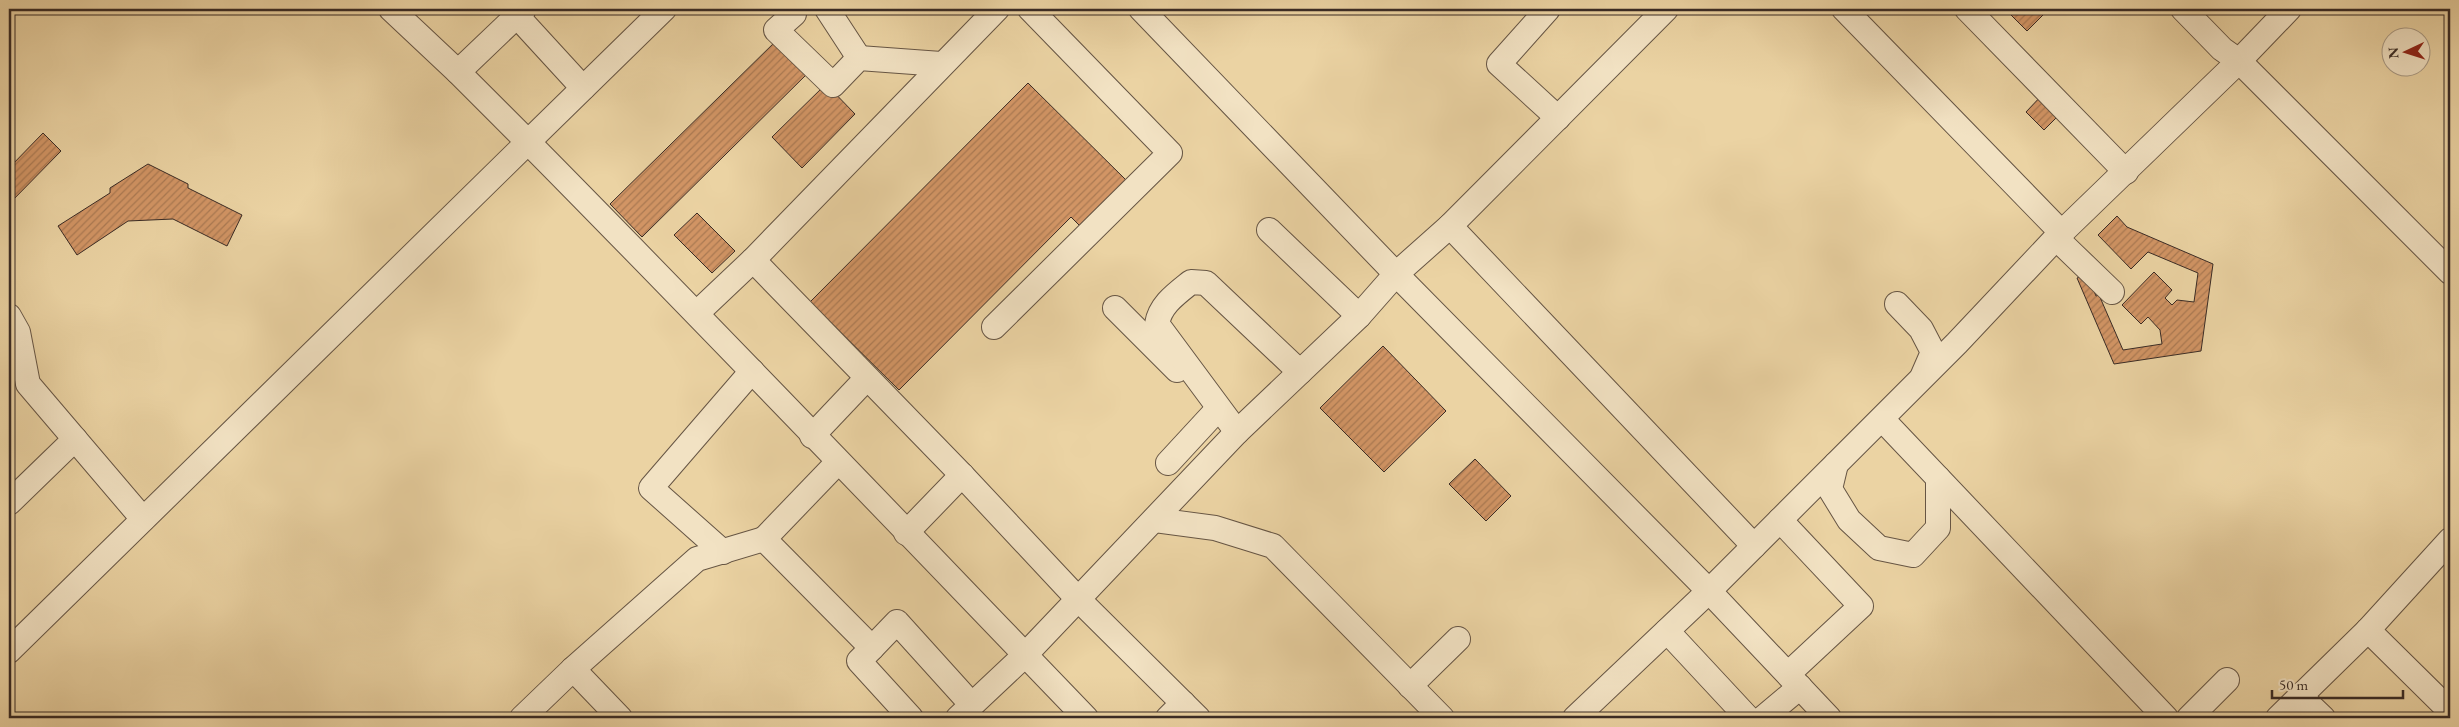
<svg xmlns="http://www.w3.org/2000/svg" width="2459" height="727" viewBox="0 0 2459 727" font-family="'EB Garamond',serif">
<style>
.building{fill:url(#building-hatch);stroke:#392b25}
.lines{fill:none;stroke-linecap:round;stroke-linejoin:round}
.minor-casing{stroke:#654;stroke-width:26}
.minor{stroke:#f2e2c3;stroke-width:24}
</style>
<defs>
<pattern id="building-hatch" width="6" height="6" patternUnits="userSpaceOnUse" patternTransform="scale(1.25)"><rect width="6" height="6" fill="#d29565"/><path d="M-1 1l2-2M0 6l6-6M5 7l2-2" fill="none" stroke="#ab7a53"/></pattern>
</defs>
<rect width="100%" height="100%" fill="#ebd3a3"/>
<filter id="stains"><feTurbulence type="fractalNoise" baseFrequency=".004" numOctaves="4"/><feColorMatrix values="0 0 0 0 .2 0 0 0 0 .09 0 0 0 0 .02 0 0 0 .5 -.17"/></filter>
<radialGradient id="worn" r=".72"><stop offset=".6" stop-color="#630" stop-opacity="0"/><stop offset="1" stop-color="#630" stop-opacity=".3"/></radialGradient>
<!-- building -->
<g class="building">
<path d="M2005,9h44l-22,22z"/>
<path d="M779,38l32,32 -169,167 -32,-33z"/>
<path d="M1028,83l101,100 -46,46 -12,-12 -172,173 -89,-88z"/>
<path d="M826,84l29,30 -53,54 -30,-31z"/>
<path d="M2043,94l18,19 -17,17 -18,-18z"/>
<path d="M43,133l18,18 -52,53v-36z"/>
<path d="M148,164l40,20v4l54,27 -15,31 -54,-27 -45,2 -51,34 -19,-29 52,-33v-5z"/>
<path d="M697,213l38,38 -23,22 -38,-38z"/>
<path d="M2117,216l10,11 86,37 -12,87 -87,13 -37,-86 10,-4 9,22 3,-1 24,55 39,-6 -2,-14 -12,-13 -7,7 -19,-19 32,-33 18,18 -7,8 7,7 5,-5 17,2 4,-29 -50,-21 -17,17 -33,-34z"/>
<path d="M1383,346l63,65 -62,61 -64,-64z"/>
<path d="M1475,459l36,37 -25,25 -37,-37z"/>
</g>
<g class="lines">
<!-- minor casing -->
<g class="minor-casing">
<g id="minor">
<path d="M391,9l67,63 70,70 136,-133"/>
<path d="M789,9l5,5 -18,16 57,55 26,-27 82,6"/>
<path d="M827,9l32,49"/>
<path d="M1141,9l255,265 313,317 120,127"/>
<path d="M1548,9l-49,55 59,54"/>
<path d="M1844,9l218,224"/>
<path d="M1967,9l159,163"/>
<path d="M2183,9l39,40 17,12 211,211"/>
<path d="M517,16l66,72"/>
<path d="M458,72l66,-63"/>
<path d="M1450,226l304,320"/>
<path d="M1269,230l90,86"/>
<path d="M2056,238l56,54"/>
<path d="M753,260l209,215 116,124 120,119"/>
<path d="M1897,304l24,25 12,23 -10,23"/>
<path d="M1115,308l62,62"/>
<path d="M697,313l56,-53 244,-251"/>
<path d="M9,316l9,16 10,52 115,135"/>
<path d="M994,327l176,-174 -140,-144"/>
<path d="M1882,419l284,299"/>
<path d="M1237,432l-80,-108c3,-19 19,-30 34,-42l15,1 94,89"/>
<path d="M812,436l54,-57"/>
<path d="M1168,463l48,-52"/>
<path d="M1836,464l-6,25 19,31 30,28 34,7 25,-27v-50"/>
<path d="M9,503l66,-64"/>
<path d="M1155,520l60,8 58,18 169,172"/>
<path d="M1780,520l81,86 -73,68"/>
<path d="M906,533l56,-58"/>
<path d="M764,539l74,-77"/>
<path d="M723,552l-72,-64 101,-117"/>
<path d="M2368,630l82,81"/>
<path d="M1667,631l81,87"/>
<path d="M872,648l25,-26 75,83"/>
<path d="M9,651l519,-509c188,190 373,384 558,576"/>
<path d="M573,669l47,49"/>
<path d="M1410,686l48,-47"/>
<path d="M2301,697l22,21"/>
<path d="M522,718l51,-49 124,-110 67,-20 108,109 -13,13 52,57"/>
<path d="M958,718l67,-63 212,-223 122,-116 37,-42 54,-48 216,-217"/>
<path d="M1168,718l15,-15"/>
<path d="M1575,718l134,-127 248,-248 99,-105 183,-177 50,-52"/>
<path d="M1763,718l37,-31"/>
<path d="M2189,718l38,-38"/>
<path d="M2278,718l90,-88 82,-90"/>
</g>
</g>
<!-- minor -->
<use href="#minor" class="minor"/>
</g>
<!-- margin -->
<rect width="2459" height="727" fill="none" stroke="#ebd3a3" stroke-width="30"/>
<rect x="10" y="10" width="2439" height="707" fill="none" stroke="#392b25" stroke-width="2.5"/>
<rect x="15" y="15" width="2429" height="697" fill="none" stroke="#392b25"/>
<!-- north arrow -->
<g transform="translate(2406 52) rotate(266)"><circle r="24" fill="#f2e2c3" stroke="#a89984"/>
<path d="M0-4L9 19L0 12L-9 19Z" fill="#8f2418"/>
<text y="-8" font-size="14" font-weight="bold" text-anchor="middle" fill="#392b25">N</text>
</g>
<!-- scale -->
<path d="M2272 690v8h131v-8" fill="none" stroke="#392b25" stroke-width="2.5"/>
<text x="2279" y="690" font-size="15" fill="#392b25" stroke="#f2e2c3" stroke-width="4" paint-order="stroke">50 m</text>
<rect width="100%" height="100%" filter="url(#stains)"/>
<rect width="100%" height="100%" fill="url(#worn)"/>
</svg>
